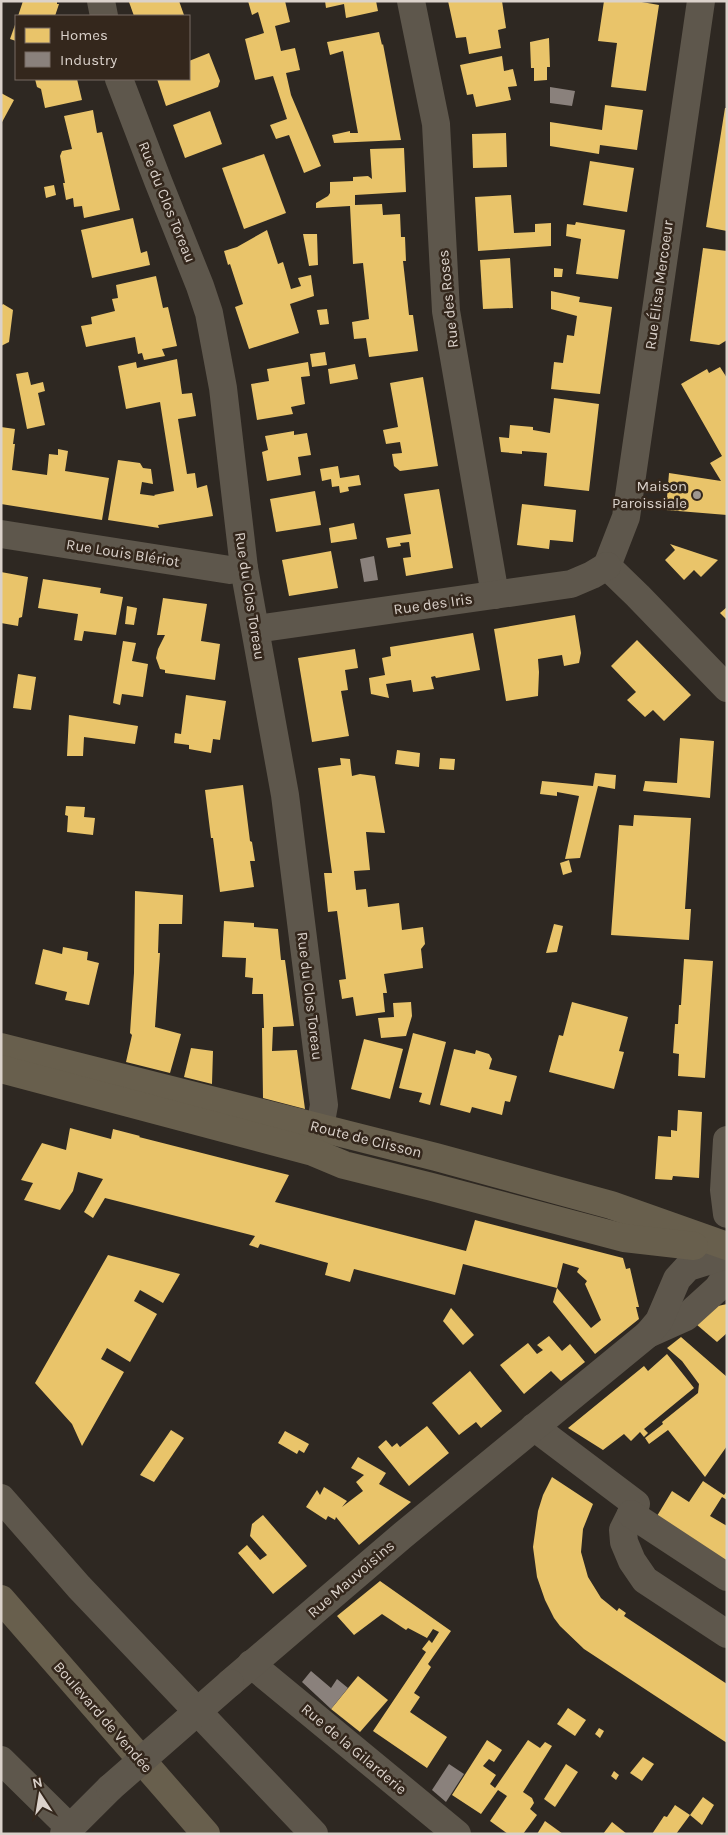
<svg xmlns="http://www.w3.org/2000/svg" width="728" height="1835" viewBox="0 0 728 1835" font-family="Karla,sans-serif">
<style>
.homes{fill:#e9c46a}
.industry{fill:#8a817c}
.lines{fill:none;stroke-linecap:round;stroke-linejoin:round}
.minor{stroke:#5e574c;stroke-width:28}
.major{stroke:#685f4d;stroke-width:28}
.minor-bridge{stroke:#5e574c;stroke-width:28}
.poi-dot{fill:#9e9690;stroke:#34271c;stroke-width:2}
.labels{text-anchor:middle;dominant-baseline:central;stroke-width:5;stroke-linejoin:round;paint-order:stroke}
.street-label{font-size:15px;fill:#dbd2cb;stroke:#34271c}
.poi-label{font-size:15px;fill:#dbd2cb;stroke:#34271c;text-anchor:end}
</style>
<rect width="100%" height="100%" fill="#2e2822"/>
<!-- homes -->
<g class="homes">
<path d="M23,1h34v3h2l-4,12h-37z"/>
<path d="M131,1h48l5,14 -3,1h-47l-5,-14z"/>
<path d="M248,1h37l5,21 -15,4 1,4 5,21 14,-3 5,22 -14,3 5,22 30,71 -17,7 -15,-38 -13,4 -6,-14 17,-6 -14,-43 -18,4 -10,-41 19,-6 -6,-21 -6,3z"/>
<path d="M325,1h51l2,10 -32,7 -2,-14 -18,4z"/>
<path d="M448,1h54l4,27 -8,2 3,18 -32,6 -3,-17 -10,1z"/>
<path d="M604,1h32l23,4 -13,86 -35,-4 6,-44 -19,-2z"/>
<path d="M16,22v19l-6,-2z"/>
<path d="M379,32l3,13 1,-1 18,96 -67,3 -2,-8 18,-4v2h8l-15,-82 -13,4 -3,-13z"/>
<path d="M549,38l1,29h-3v13l-13,1v-13h-3l-1,-26z"/>
<path d="M209,53l11,28 -2,6 -52,19 -9,-27h32v-18z"/>
<path d="M502,56l2,15 9,-2 4,17 -9,1 3,13 -35,7 -3,-13 -6,1 -7,-30z"/>
<path d="M35,79h42l5,21 -37,8 -4,-19 -4,-2z"/>
<path d="M1,93l13,7 -13,24z"/>
<path d="M605,105l38,5 -6,40 -37,-5 -1,9 -49,-8v-24l52,8z"/>
<path d="M725,108h2v123l-21,-4z"/>
<path d="M93,110l4,23 5,-1 18,78 -36,8 -2,-12 -8,1 -1,-9 -7,2 -3,-17h2l-5,-27 2,-5 10,-2 -8,-33z"/>
<path d="M210,111l12,33 -37,14 -12,-33z"/>
<path d="M506,133l1,34 -34,1 -1,-34z"/>
<path d="M404,148l2,44 -51,3v10l27,-1 1,11 17,-1 1,23h4l1,24h-3l6,54h4l5,36 -49,6 -3,-19 -12,1 -2,-17 17,-3 -6,-56 -10,1 -3,-58 -34,2v-5l12,-7 2,-3v-11l23,-1v-4l15,-1 4,3 -2,-30z"/>
<path d="M264,154l22,59 -42,16 -22,-61z"/>
<path d="M590,161l44,7 -7,44 -44,-7z"/>
<path d="M54,185l2,10 -10,3 -2,-11z"/>
<path d="M511,195l3,38 21,-1v-8l16,-1v23l-73,5 -3,-54z"/>
<path d="M133,218l8,35 6,-2 3,14 -58,13 -11,-48z"/>
<path d="M576,222l49,8 -7,49 -42,-5 5,-35 -15,-3 1,-12 8,1z"/>
<path d="M267,230l11,34 5,-2 8,27 10,-3 -3,-8 13,-3 3,21 -24,8 9,29 -50,16 -14,-42 8,-3 -13,-40 -2,1 -4,-14 13,-4z"/>
<path d="M303,234h14l1,31 -9,1z"/>
<path d="M703,248l24,3v89l-8,5 -29,-4z"/>
<path d="M510,258l3,50 -30,1 -3,-49z"/>
<path d="M554,268l9,1 -1,8h-8z"/>
<path d="M156,276l7,32 5,-1 9,39 -15,3 3,7 -21,4 -2,-7 -4,1 -3,-17 -49,10 -5,-21 11,-2 -1,-7 24,-6 -3,-12 6,-1 -2,-13z"/>
<path d="M551,291l29,6 -1,5 33,5 -12,87 -49,-5 3,-27 9,1 4,-28 7,1 3,-20 -26,-7z"/>
<path d="M3,304l10,6 -4,32 -8,4v-40z"/>
<path d="M327,309l2,15 -9,1 -3,-15z"/>
<path d="M325,352l2,13 -15,2 -2,-13z"/>
<path d="M177,359l5,35 10,-1 4,23 -18,3 9,55 8,-1 2,15 10,-3 6,31 -55,9 1,3 -51,-8 10,-60 22,3 3,5 8,1 2,15 -11,-2 -2,12 15,2 -1,-1 20,-4 -14,-89 -34,7 -8,-43 18,-4 1,6z"/>
<path d="M308,362l2,14 -9,1 4,27 -14,3 2,7 -36,6 -6,-36 18,-3 -2,-12z"/>
<path d="M355,364l3,15 -28,5 -2,-15z"/>
<path d="M720,367l7,11v137l-61,-5 3,-37 52,8 -11,-18 12,-7 -41,-72 26,-15 2,4z"/>
<path d="M28,372l3,13 12,-3 2,9 -7,2 7,32 -18,4 -11,-55z"/>
<path d="M423,377l15,89 -38,5 -6,-5 -2,-12 10,-1 -2,-11 -14,2 -3,-14 15,-3 -8,-44z"/>
<path d="M554,398l45,6 -10,87 -45,-5 3,-33 -25,-2v3l-21,-2 -2,-15 10,1 1,-13 23,2v3l17,3z"/>
<path d="M1,427l14,2 -2,15h2l-3,26 35,5 2,-21 9,1v-6l10,2 -3,20 44,7 -7,42 -101,-16z"/>
<path d="M294,431v4l13,-2 4,22 -13,2 3,18 -34,6 -5,-29 6,-2 -3,-14z"/>
<path d="M338,466l2,12 19,-3 2,10 -13,2 1,4 -9,2 -1,-7 -7,1 -1,-8 -9,2 -2,-12z"/>
<path d="M439,489l14,79 -47,8 -3,-18 8,-1 -2,-15 -9,1 1,3 -13,2 -2,-10 25,-4 -7,-40z"/>
<path d="M315,491l6,34 -45,7 -6,-33z"/>
<path d="M522,504l54,6 -3,32 -23,-2 -1,9 -32,-4z"/>
<path d="M354,523l3,16 -26,4 -2,-15z"/>
<path d="M670,544l48,16 -17,17 -7,-7 -10,10 -19,-20 10,-10z"/>
<path d="M331,551l7,37 -49,8 -7,-36z"/>
<path d="M1,572l27,5 -6,40 -3,1 -1,8 -17,-3z"/>
<path d="M43,579l58,9 -1,5 23,4 -7,38 -32,-4 -2,10 -8,-1 4,-26 -40,-6z"/>
<path d="M163,598l44,6 -6,37 19,3 -5,36 -50,-7v-3l-5,-1 -4,-11 2,-9 7,-14h-8z"/>
<path d="M127,606l10,2 -3,17 -9,-1z"/>
<path d="M727,607v13l-7,-7z"/>
<path d="M575,615l6,38 -2,10 -15,3 -2,-11 -24,4 1,13 -1,24 -32,5 -12,-72z"/>
<path d="M473,633l7,37 -44,8 -1,-2 -4,1 3,12 -21,3 -2,-12 -25,4 3,14 -18,-4 -2,-16 16,-3 -3,-17 9,-2 -1,-9z"/>
<path d="M637,640l54,55 -27,26 -11,-11 -8,7 -18,-17 9,-8 -25,-26z"/>
<path d="M123,641l13,2 -4,18 16,3 -5,33 -21,-3 -2,11 -7,-2z"/>
<path d="M355,649l3,19 -13,2 3,20 -7,1 8,45 -37,6 -14,-84z"/>
<path d="M18,674l18,3 -5,33 -18,-2z"/>
<path d="M186,695l40,6 -6,39 -7,-1 -2,14 -22,-4v-4l-15,-2 1,-10 6,1z"/>
<path d="M69,715l69,11 -3,18 -51,-7 -1,19h-16z"/>
<path d="M680,738l34,3 -4,57 -67,-7 2,-10 32,2z"/>
<path d="M397,750l23,3 -1,14 -24,-3z"/>
<path d="M340,758l10,1 2,17 8,-2 15,2 10,57 -19,-1 4,38 -16,1 2,19 10,-1 2,18 31,-4 3,27 21,-3 2,17 -4,5 2,19 -39,6 3,19h-4l2,19 -29,4 -3,-19 -11,2 -3,-19 7,-1 -9,-68 -9,1 -4,-39h8l-14,-105 23,-3z"/>
<path d="M440,758l15,1 -1,11 -15,-1z"/>
<path d="M595,773l21,2 -1,14 -17,-3 -18,72 -15,1 14,-63 -22,-4v4l-17,-2 2,-13 51,5z"/>
<path d="M243,785l7,56 2,1 3,19h-5l4,26 -34,5 -7,-54h-2l-6,-48z"/>
<path d="M66,806l19,1 -1,10 11,1 -2,17 -26,-3 1,-16 -3,-1z"/>
<path d="M634,815l57,3 -6,91h6l-2,31 -78,-5 8,-110 14,1z"/>
<path d="M569,860l3,12 -9,3 -3,-12z"/>
<path d="M135,891l48,4 -1,29h-23l-1,29h2l-5,74 26,7 -11,39 -44,-11 6,-27 -2,-2 4,-60z"/>
<path d="M224,921l30,2v4l24,2 3,31h4l9,66 -21,1 -1,24 25,-1 8,59 -42,-11 -1,-70h2l-1,-34h-11l1,-16 -8,-1 1,-19 -24,-1z"/>
<path d="M554,924l9,2 -6,26 -11,1z"/>
<path d="M63,947l25,5 -1,8 12,3 -10,42 -24,-5 2,-8 -32,-8 8,-35 19,5z"/>
<path d="M684,959l29,2 -8,117 -27,-2 1,-22 -6,-1 2,-29h3l1,-19h2z"/>
<path d="M411,1002l1,14 -6,20 -25,2 -3,-20 16,-1 -1,-14z"/>
<path d="M572,1002l56,15 -9,34 5,1 -10,37 -65,-17 10,-37 4,1z"/>
<path d="M413,1033l33,9 -16,63 -11,-3 3,-9 -23,-5z"/>
<path d="M364,1039l39,10 -13,50 -39,-10z"/>
<path d="M191,1048l22,3 -1,33 -28,-7z"/>
<path d="M454,1049l21,5 1,-4 13,4 3,5 -3,10 28,7 -7,26 -5,-1 -3,14 -30,-8 -2,6 -30,-8z"/>
<path d="M678,1110l24,2 -3,66 -26,-2 -1,4 -17,-1 3,-43 13,1v-7l6,1z"/>
<path d="M70,1128l41,11 2,-10 27,7 -1,1 150,38 -14,27 191,49 9,-31 148,38 3,11 4,-1 9,39h-3l3,12 -44,35 -42,-52 4,-14 34,40 10,-8 -16,-36 2,-3 -10,-9 2,-4 -16,-5 -6,25 -94,-24 -8,31 -101,-26 -4,13 -25,-7 3,-12 -68,-19 -2,4 -9,-3 6,-9 -150,-38 -12,20 -9,-6 19,-33 -25,-7 -5,19 -13,19 -36,-10 9,-17 -12,-3 21,-37 24,7z"/>
<path d="M108,1255l72,19 -17,29 -23,-13 -6,11 23,13 -27,48 -23,-14 -6,11 23,13 -42,74 -10,-22 -37,-41z"/>
<path d="M727,1304v29l-10,9 -21,-18 22,-18z"/>
<path d="M451,1308l23,27 -11,10 -20,-24z"/>
<path d="M549,1336l13,15 8,-7 15,18 -24,19 -10,-10 -27,23 -24,-29 28,-22 9,11 6,-4 -6,-5z"/>
<path d="M681,1337l46,40v69l-22,31 -37,-47 -19,14 -4,-6 18,-14 -1,-2 36,-29 1,-9 -17,-23 -15,-13z"/>
<path d="M667,1354l27,34 -50,41 4,4 -4,4 -4,-5 -9,9 -7,-7 -21,16 -35,-22 76,-62 4,5z"/>
<path d="M470,1371l32,40 -21,17 -5,-6 -17,13 -27,-32z"/>
<path d="M427,1426l22,27 -40,33 -31,-39 8,-7 6,7 5,-4 3,4z"/>
<path d="M171,1430l13,8 -30,44 -14,-7z"/>
<path d="M285,1431l24,13 -5,9 -5,-3 -2,4 -19,-11z"/>
<path d="M358,1457l28,16 -7,11 32,18 -52,43 -23,-28 -1,3 -7,-4 -2,4 -20,-13 11,-17 3,5 4,-8 23,14 -5,6 21,-16 -7,-9 8,-7 -13,-7z"/>
<path d="M552,1477l41,27 -10,25 -2,23 7,25 13,21 16,13 2,-3 7,5 -2,3 103,68v59l-143,-94 -24,-23 -6,-8 -9,-18 -8,-23 -4,-30 5,-36 5,-16z"/>
<path d="M703,1481l21,14 3,-4v9l-5,-3 -12,19 17,10v36l-70,-46 15,-25 17,11z"/>
<path d="M263,1515l44,51 -34,28 -35,-41 9,-8 13,15 7,-5 -17,-19 2,-12z"/>
<path d="M380,1581l71,50 -23,33 3,3 -17,26 6,4 -10,15 37,25 -20,31 -54,-37 53,-79 -4,-3 7,-9 3,3 7,-11 -6,-3 -6,9 -19,-10 -2,2 -24,-16 -28,21 -17,-19z"/>
<path d="M358,1676l30,24 -28,32 -29,-23z"/>
<path d="M568,1708l18,12 -11,16 -18,-12z"/>
<path d="M599,1728l5,3 -4,7 -5,-4z"/>
<path d="M487,1740l15,10 -8,12 -5,-3 -6,7 13,9 -6,9 5,4 33,-48 12,8 5,-6 7,4 -29,46 9,6 2,5 -4,6 7,6 -14,19h-15l-18,-13 17,-25 -9,-6 -17,24 -29,-19z"/>
<path d="M643,1757l11,7 -12,17 -12,-8z"/>
<path d="M566,1764l12,8 -23,35 -11,-8z"/>
<path d="M614,1771l5,4 -3,5 -5,-4z"/>
<path d="M703,1797l11,8 -12,20 -12,-10z"/>
<path d="M675,1805l15,10 -14,19h-24l12,-18 3,1z"/>
<path d="M545,1821l18,13h-26z"/>
<path d="M612,1822l15,12h-24z"/>
</g>
<!-- industry -->
<g class="industry">
<path d="M550,87l25,4 -3,15 -22,-3z"/>
<path d="M374,556l4,24 -14,2 -4,-23z"/>
<path d="M311,1671l20,17 6,-9 11,9 -17,21 -29,-27z"/>
<path d="M449,1764l15,10 -18,28 -14,-12z"/>
</g>
<g class="lines">
<!-- minor -->
<g class="minor">
<path d="M101,1l3,15"/>
<path d="M411,1l25,123 10,187 49,284"/>
<path d="M119,79l39,102 42,105 9,27 14,75 21,180 41,227 39,310 -4,22"/>
<path d="M1,534l229,36 14,-2"/>
<path d="M607,566l19,-49 75,-516"/>
<path d="M607,566l31,30 89,92"/>
<path d="M256,629l315,-45 21,-9 15,-9"/>
<path d="M727,1140l-3,50 3,24"/>
<path d="M648,1334l38,-17 32,-29 9,-14"/>
<path d="M534,1427l102,77 -13,26 1,12 8,19 13,19 82,54"/>
<path d="M1,1498l78,89 235,247"/>
<path d="M631,1514l96,63"/>
<path d="M251,1664l206,170"/>
<path d="M230,1683l173,-148 245,-201 11,-13 18,-42 11,-12 39,-12"/>
<path d="M1,1760l69,68"/>
<path d="M64,1834l46,-46"/>
</g>
<!-- major -->
<g class="major">
<path d="M1,1047l435,110 175,48 116,41"/>
<path d="M1,1069l312,83 31,13 88,22 192,51 70,8"/>
<path d="M1,1599l205,235"/>
</g>
<!-- minor-bridge -->
<path class="minor-bridge" d="M110,1788l120,-105"/>
</g>
<!-- markers -->
<circle class="poi-dot" cx="697" cy="495" r="5"/>
<g class="labels">
<!-- street labels -->
<g class="street-label">
<text transform="translate(167 202) rotate(68)">Rue du Clos Toreau</text>
<text transform="translate(659 285) rotate(-82)">Rue Élisa Mercoeur</text>
<text transform="translate(448 299) rotate(-96)">Rue des Roses</text>
<text transform="translate(123 553) rotate(9)">Rue Louis Blériot</text>
<text transform="translate(250 596) rotate(81)">Rue du Clos Toreau</text>
<text transform="translate(433 604) rotate(-8)">Rue des Iris</text>
<text transform="translate(310 996) rotate(83)">Rue du Clos Toreau</text>
<text transform="translate(366 1139) rotate(14)">Route de Clisson</text>
<text transform="translate(351 1579) rotate(-41)">Rue Mauvoisins</text>
<text transform="translate(103 1717) rotate(49)">Boulevard de Vendée</text>
<text transform="translate(354 1749) rotate(40)">Rue de la Gilarderie</text>
</g>
<!-- poi labels -->
<g class="poi-label">
<text x="687" y="486">Maison<tspan x="687" dy="17">Paroissiale</tspan></text>
</g>
</g>
<!-- border -->
<rect width="728" height="1835" fill="none" stroke="#dbd2cb" stroke-width="5"/>
<!-- legend -->
<rect x="15" y="15" width="175" height="65" fill="#34271c" stroke="#776b62"/>
<rect x="25" y="28" width="25" height="15" fill="#e9c46a" stroke="#776b62"/>
<text x="60" y="40" font-size="15" fill="#dbd2cb">Homes</text>
<rect x="25" y="52" width="25" height="15" fill="#8a817c" stroke="#776b62"/>
<text x="60" y="65" font-size="15" fill="#dbd2cb">Industry</text>
<!-- north arrow -->
<g transform="translate(40 1795) rotate(348)" stroke="#34271c" stroke-width="4" paint-order="stroke">
<path d="M0-4L9 19L0 12L-9 19Z" fill="#dbd2cb"/>
<text y="-8" font-size="14" font-weight="bold" text-anchor="middle" fill="#dbd2cb">N</text>
</g>
</svg>
